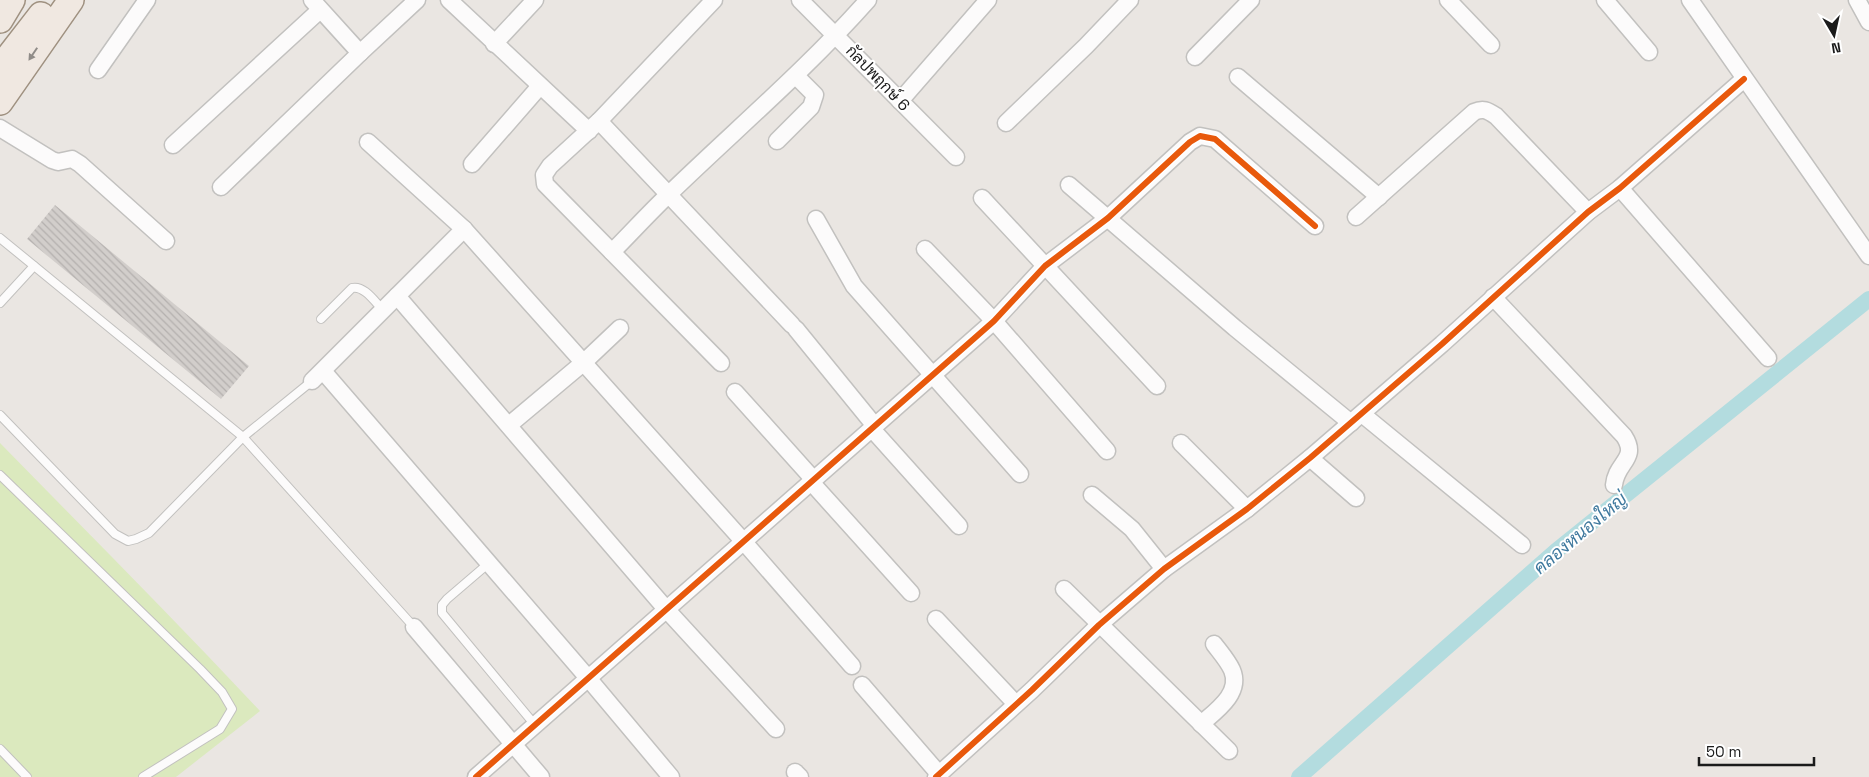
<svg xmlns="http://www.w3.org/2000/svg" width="1869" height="777" viewBox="0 0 1869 777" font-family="'Space Grotesk',Sarabun,sans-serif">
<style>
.grass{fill:#dbe9be}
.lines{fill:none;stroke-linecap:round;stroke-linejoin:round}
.canal{stroke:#b3dcdf;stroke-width:16}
.building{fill:url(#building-back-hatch)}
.lane-casing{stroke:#c2c1bf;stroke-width:10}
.street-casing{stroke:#c2c1bf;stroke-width:19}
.primary-casing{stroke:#9f9180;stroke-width:28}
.lane{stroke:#fcfbfb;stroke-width:8}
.street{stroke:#fcfbfb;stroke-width:16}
.primary{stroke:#f0e8e1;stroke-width:25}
.cycleway-casing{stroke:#fff;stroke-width:9}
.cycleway{stroke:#e8590c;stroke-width:6}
.oneway{fill:#908c88}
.labels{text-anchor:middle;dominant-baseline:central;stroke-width:4;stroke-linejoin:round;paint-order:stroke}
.street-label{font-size:16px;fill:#1b1b1b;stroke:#fff}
.water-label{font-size:18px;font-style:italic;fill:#3f799e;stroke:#fff}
</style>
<defs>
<pattern id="building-back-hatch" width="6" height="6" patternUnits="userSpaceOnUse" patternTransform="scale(1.25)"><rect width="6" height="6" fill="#d2cecb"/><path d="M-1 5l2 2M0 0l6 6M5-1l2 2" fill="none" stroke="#b4b0ae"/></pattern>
</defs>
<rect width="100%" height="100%" fill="#eae6e2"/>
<!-- grass -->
<path class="grass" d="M0,443c87,89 175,177 260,268l-84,66h-176z"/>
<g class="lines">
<!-- canal -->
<path class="canal" d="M1299,777l257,-226 313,-252"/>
</g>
<!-- building -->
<path class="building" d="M55,205l194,161 -28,33 -194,-160z"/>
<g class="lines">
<!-- lane casing -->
<g class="lane-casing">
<g id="lane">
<path d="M0,238l243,199 171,190"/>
<path d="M0,303l34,-37"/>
<path d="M321,319l31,-31c12,-3 23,14 31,22"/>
<path d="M0,415l115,119 13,7 8,-2 13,-6 94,-96 69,-56"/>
<path d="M0,475l200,194 22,23 10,17 -12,20 -77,48"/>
<path d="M489,563l-42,36 -5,6v8l93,112"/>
<path d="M0,749l27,28"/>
</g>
</g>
<!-- street casing -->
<g class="street-casing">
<g id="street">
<path d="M312,0l48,53"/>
<path d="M449,0l140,131"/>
<path d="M714,0l-115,121 -49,45 -6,9 1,9 176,179"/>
<path d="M800,0l156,157"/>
<path d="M1448,0l43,45"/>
<path d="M1605,0l44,52"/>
<path d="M1690,0l179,256"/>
<path d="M1857,0l12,22"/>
<path d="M494,44l41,-44"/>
<path d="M1195,57l56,-57"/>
<path d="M98,70l49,-70"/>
<path d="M1238,77l141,120"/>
<path d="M900,101l88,-101"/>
<path d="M599,121l193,204"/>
<path d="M1006,123l80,-77 44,-46"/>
<path d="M0,128l52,32 6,2 14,-3 8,5 86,77"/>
<path d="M777,141l34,-34 4,-12 -19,-19"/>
<path d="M368,142l96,87 280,313 108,124"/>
<path d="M173,145l147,-135"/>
<path d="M472,164l68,-78"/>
<path d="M1069,185l166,143 116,95"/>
<path d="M221,187l139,-134 57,-53"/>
<path d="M1620,188l148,170"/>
<path d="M982,198l175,188"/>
<path d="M1356,217l118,-105c9,-4 13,-2 22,4l92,96"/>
<path d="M816,219l38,67 166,188"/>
<path d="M925,249l69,72 113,130"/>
<path d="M612,252c19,-19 37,-39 56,-57 67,-65 138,-125 200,-195"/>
<path d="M397,296l269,313 110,120"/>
<path d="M1493,297l131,139c15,23 -8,26 -10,49"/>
<path d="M796,329l79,97"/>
<path d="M323,371l265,307 83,99"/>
<path d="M312,381l152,-152"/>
<path d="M735,392l79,88"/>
<path d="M1362,414l160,131"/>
<path d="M509,425l74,-62 37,-35"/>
<path d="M872,429l87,97"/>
<path d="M1181,443l66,66"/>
<path d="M1310,458l46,40"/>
<path d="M812,483l99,110"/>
<path d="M1092,495l40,34 32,40"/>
<path d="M1064,589l165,162"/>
<path d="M936,619l80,85"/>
<path d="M414,627l127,150"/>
<path d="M862,685l77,89"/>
<path d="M1201,724c15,-13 41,-31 31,-54 -4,-9 -12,-18 -18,-26"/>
<path d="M795,772l5,5"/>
<path d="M476,777l518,-456 51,-55 63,-48 82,-76 10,-6 15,3 100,87"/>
<path d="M936,777l96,-87 67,-65 65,-56 83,-60 63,-51 132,-114 146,-132 32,-24 124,-109"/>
</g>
</g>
<!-- primary casing -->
<g class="primary-casing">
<g id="primary">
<path d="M0,20l12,-20"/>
<path d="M0,68l41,-53"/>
<path d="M0,102l71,-102"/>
</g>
</g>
<!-- lane -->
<use href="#lane" class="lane"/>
<!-- street -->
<use href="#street" class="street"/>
<!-- primary -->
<use href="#primary" class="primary"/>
<!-- cycleway casing -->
<g class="cycleway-casing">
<g id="cycleway">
<path d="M476,777l518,-456 51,-55 63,-48 82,-76 10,-6 15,3 100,87"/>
<path d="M936,777l96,-87 67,-65 65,-56 83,-60 63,-51 132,-114 146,-132 32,-24 124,-109"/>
</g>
</g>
<!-- cycleway -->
<use href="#cycleway" class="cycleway"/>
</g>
<!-- one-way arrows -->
<defs><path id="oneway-solid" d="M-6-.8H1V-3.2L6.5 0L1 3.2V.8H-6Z" transform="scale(1.25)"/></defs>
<use class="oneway" href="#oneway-solid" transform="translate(33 54) rotate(124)"/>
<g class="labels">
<!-- street labels -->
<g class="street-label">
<text transform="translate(878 78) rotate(46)">กัลปพฤกษ์ 6</text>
</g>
<!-- water labels -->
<g class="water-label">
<text transform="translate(1580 533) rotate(-40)">คลองหนองใหญ่</text>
</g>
</g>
<!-- north arrow -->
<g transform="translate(1834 35) rotate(171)" stroke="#ffffff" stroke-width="4" paint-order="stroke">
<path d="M0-4L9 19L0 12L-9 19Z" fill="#1b1b1b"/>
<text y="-8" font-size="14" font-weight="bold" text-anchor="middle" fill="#1b1b1b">N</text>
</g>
<!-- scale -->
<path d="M1699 757v8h115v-8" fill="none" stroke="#1b1b1b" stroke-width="2.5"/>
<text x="1706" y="757" font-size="15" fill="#1b1b1b" stroke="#ffffff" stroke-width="4" paint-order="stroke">50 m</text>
</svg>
